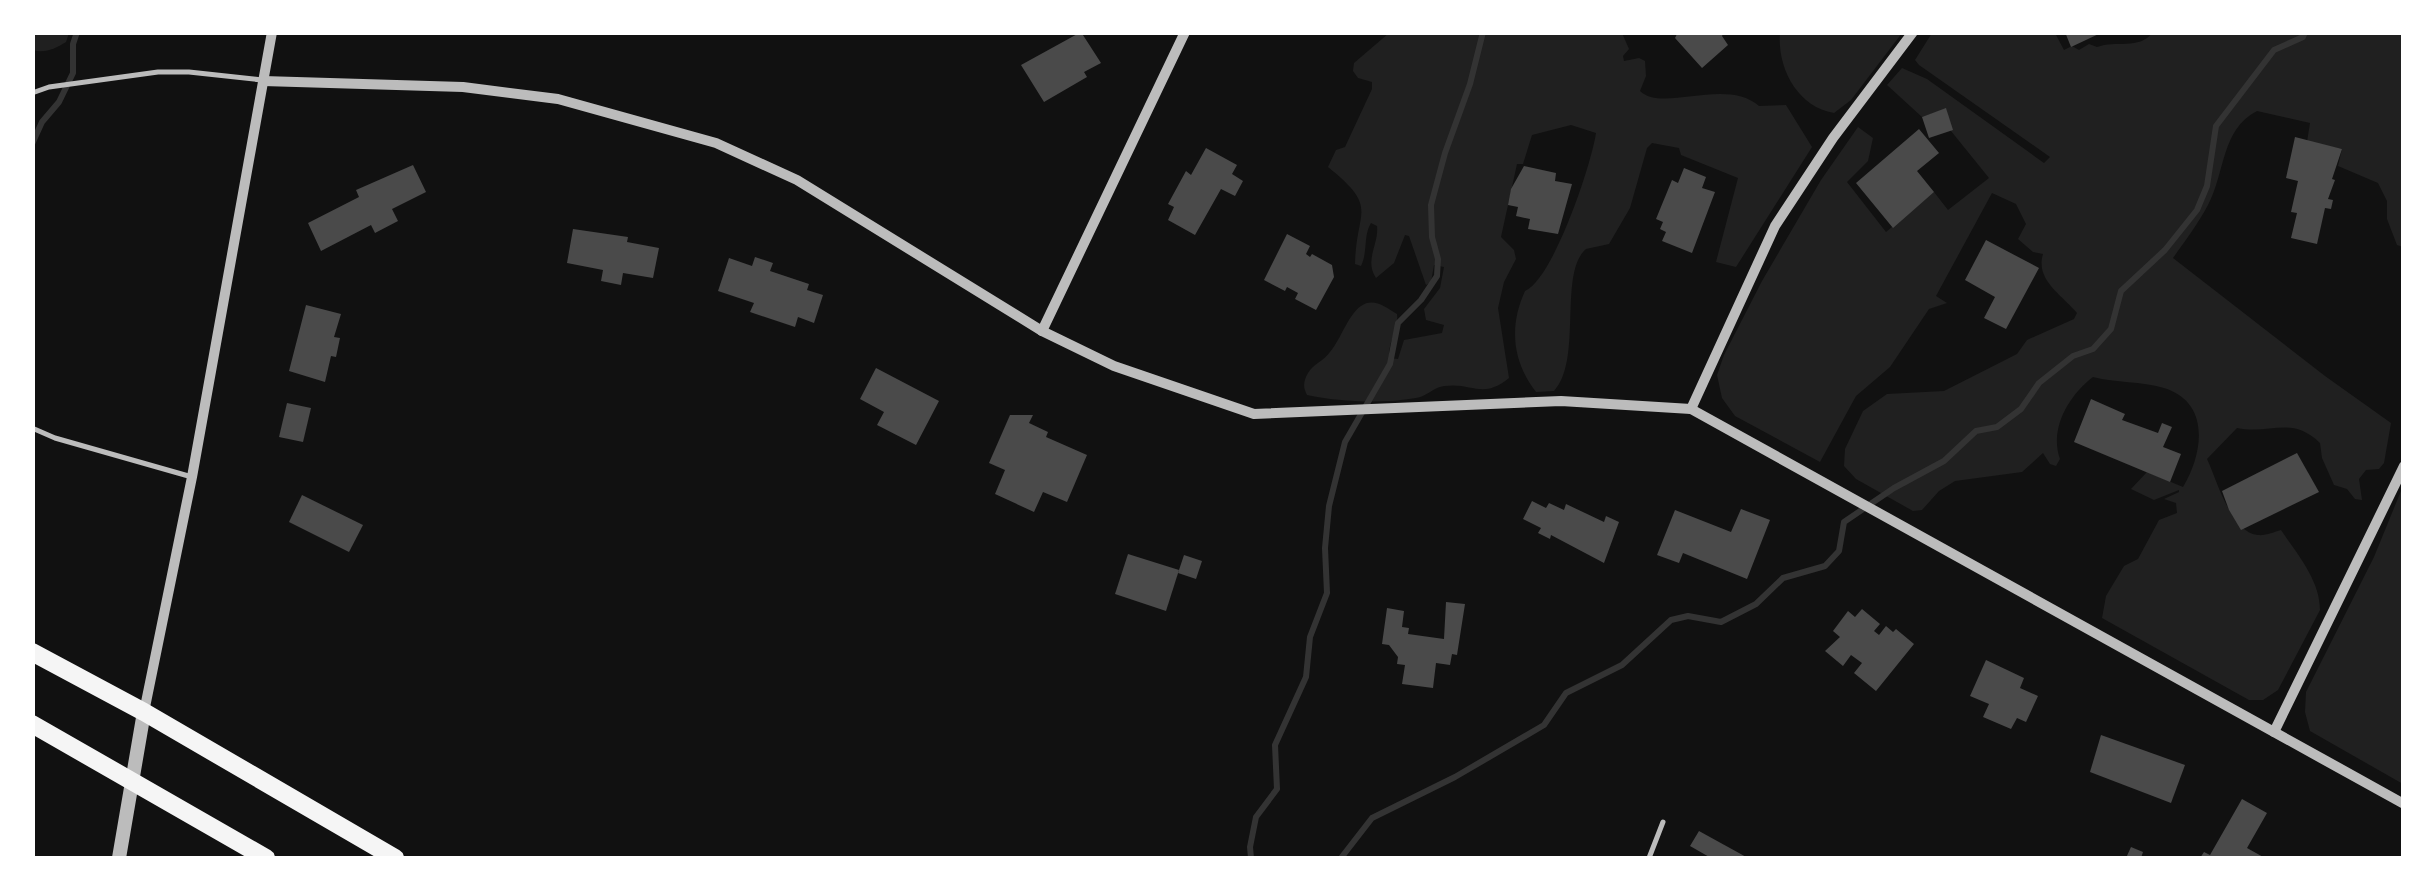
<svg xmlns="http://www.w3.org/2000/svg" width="2436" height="891" viewBox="0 0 2436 891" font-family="'IBM Plex Sans',sans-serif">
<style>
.green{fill:#202020}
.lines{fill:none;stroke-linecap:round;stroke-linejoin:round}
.stream{stroke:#333;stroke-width:6}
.building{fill:#4a4a4a}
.service{stroke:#bcbcbc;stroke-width:5}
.minor{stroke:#bcbcbc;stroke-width:10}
.tertiary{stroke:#bcbcbc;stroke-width:14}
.trunk{stroke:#f5f5f5;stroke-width:18}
</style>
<rect width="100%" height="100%" fill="#111"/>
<!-- green -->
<g class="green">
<path d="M32,33l1,-1 36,1 -3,9c-10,6 -21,12 -33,8z"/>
<path d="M1389,33h233l7,16 -6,7 1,5 15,-3 6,3 1,15 -6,15c22,22 86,-14 119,15l27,-1 26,42 -76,120 -20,-5 22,-84 -57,-23 -2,-7 -27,-5 -5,5 -17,60 -21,36 -23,5c-28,24 -3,111 -32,142l-18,1c-24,-31 -27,-66 -11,-101 28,-12 66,-125 71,-158l-25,-8 -39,10 -9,29h-6l-16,73 13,13 2,9 -12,23 -6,26 11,70c-27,22 -36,4 -65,8 -12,2 -18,11 -28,12 -34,6 -76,4 -109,-3 -4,-8 -4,-13 1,-22 5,-9 16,-12 22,-21 11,-13 18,-37 31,-46 12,-9 25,1 36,8 2,14 -9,27 -8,44l9,1 6,-19 38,-7 2,-8 -18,-5 -2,-11 16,-21 4,-21 -10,-2 -3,17 -5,3 -17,-49 -4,-1 -11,28 -18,15c-12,-18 3,-33 1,-52l-6,-3c-8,13 -3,29 -10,43l-6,-2c1,-55 25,-55 -27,-97l8,-17 9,-3 27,-58v-7l-14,-4 -5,-7 1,-8z"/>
<path d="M1780,33v-1l122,1 -51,67 -17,13c-37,-6 -57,-46 -54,-80z"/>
<path d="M1932,33h123l9,17 8,-4 7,4 10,-6 8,3c19,-7 42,3 55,-14h251v214l-6,-2 -10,-26v-18l-9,-18 -40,-17 4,-17 -35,-7 3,-19 -53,-12c-36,18 -32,63 -49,94 -10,19 -23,36 -35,53l152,118 66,47 -7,40 -5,6 -13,1 -7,9 3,21 -7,-1 -8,-10 -13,-4 -12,-27 -2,-15c-29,-28 -49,-8 -83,-15l-30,31c10,21 24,74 51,76 7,1 16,-3 23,-5 16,24 39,50 39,80l-42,80 -15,10h-14l-147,-82 4,-22 18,-30 14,-7 21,-39 18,-7 -1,-10 -12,-4 15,-7v-2l-25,10 -23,-11 16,-17 36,15c21,-35 27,-85 -19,-99 -23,-7 -48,-5 -71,-11 -24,18 -44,52 -33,82l-4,7 -6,-2 -7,-11 -21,19 -67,9 -16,10 -17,19 -9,1 -57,-32 -12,-13 1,-17 18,-38 24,-17 57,-3 73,-37 10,-14 47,-21 3,-6c-15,-18 -42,-33 -34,-59l-10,-2 -15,-13 8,-15 -10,-20 -24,-11 -56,103 11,7 -18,6 -39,58 -34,29 -36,66 -85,-46 -13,-18 -5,-23 7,-20 38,-74 59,-101 37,-53 15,11 -5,23 -21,21 39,50 48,-40 14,18 41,-32 -38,-47 -5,-22 -24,8 -35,-32 15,-17 25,11 117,84 6,-6 -131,-92 -4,-5z"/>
<path d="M2403,486l1,298h-1l-93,-53 -5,-19 1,-20 68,-135z"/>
</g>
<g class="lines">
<!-- stream -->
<g class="stream">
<path d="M32,144l10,-22 17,-20 14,-29v-29l4,-12"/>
<path d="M1251,858l-1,-11 6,-30 21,-28 -2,-44 31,-68 4,-40 17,-44 -2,-45 4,-42 16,-64 45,-78 8,-41 23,-23 16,-24 1,-17 -6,-22 -1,-32 14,-52 25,-69 13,-52"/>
<path d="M1341,858l31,-40 83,-41 89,-52 22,-32 56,-28 49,-45 17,-4 33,6 35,-18 27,-26 42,-12 14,-15 5,-29 50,-34 50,-27 32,-30 21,-4 24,-18 18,-26 34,-27 20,-7 18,-20 10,-38 44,-41 32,-40 10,-24 9,-60 58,-76 29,-13 2,-5"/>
</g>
</g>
<!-- building -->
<g class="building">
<path d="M1081,32l20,31 -17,9 3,5 -43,25 -23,-37z"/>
<path d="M1678,32h46l-2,4 6,9 -26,23 -27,-30z"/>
<path d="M2065,32h38l-32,15z"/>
<path d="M1946,108l7,22 -24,8 -7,-21z"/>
<path d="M1919,129l20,24 -22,18 17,21 -41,36 -37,-45z"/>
<path d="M2295,137l47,12 -10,30 3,1 -7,19 5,1 -2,9 -6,-1 -8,36 -26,-6 6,-25 -6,-1 7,-31 -12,-3z"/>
<path d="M1206,148l31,17 -5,9 11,7 -8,15 -14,-7 -26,46 -27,-15 6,-13 -6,-3 18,-33 5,4z"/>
<path d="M413,165l13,27 -34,17 6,12 -23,12 -4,-8 -50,26 -13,-28 51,-26 -3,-7z"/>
<path d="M1524,166l32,7 -1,8 17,3 -14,50 -30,-5 2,-10 -14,-3 2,-9 -10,-2 3,-16z"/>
<path d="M1684,168l22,9 -4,11 13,4 -23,61 -30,-12 4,-9 -6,-3 3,-7 -7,-3 16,-39 6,3z"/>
<path d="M573,229l55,8 -1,5 32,6 -6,30 -30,-5 -2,12 -20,-4 2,-11 -36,-7z"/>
<path d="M1287,234l23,12 -4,8 4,3 2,-3 20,11 2,12 -18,33 -21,-11 3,-6 -11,-6 -2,4 -21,-11z"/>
<path d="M1986,240l53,28 -33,61 -22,-11 11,-21 -30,-17z"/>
<path d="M755,257l18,6 -3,8 39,13 -2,6 16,5 -9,28 -16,-6 -3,10 -45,-15 4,-9 -36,-12 11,-33 23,8z"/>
<path d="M306,305l35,9 -7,23 6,1 -4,19 -5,-1 -6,26 -36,-11z"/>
<path d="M876,368l63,33 -23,44 -39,-20 7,-13 -24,-13z"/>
<path d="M2091,399l34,15 -3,6 36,13 4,-10 10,4 -9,20 18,7 -11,28 -96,-40z"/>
<path d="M287,403l24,5 -8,34 -24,-5z"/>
<path d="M1010,415h23l-4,8 19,9 -2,5 41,18 -20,47 -24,-10 -9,20 -39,-18 10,-24 -16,-7z"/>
<path d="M2297,453l22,39 -78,38 -12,-20 -7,-19z"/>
<path d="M302,495l61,30 -14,27 -60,-30z"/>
<path d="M1532,501l14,7 3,-5 15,7 2,-6 38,18 2,-6 13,6 -15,41 -53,-28 -1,4 -12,-6 3,-5 -18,-9z"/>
<path d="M1741,509l29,11 -23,59 -64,-26 -4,10 -22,-8 18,-45 56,22z"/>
<path d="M1128,554l51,16 -13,41 -51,-17z"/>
<path d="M1184,555l18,6 -6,18 -18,-6z"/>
<path d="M1446,602l19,2 -8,51 -5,-1 -2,11 -14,-2 -3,25 -31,-4 3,-19 -8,-1 1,-7 -9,-12 -7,-1 5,-36 17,3 -2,16 7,1 -1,6 36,5z"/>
<path d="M1862,609l18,15 -6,7 5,4 7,-9 7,6 3,-3 18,15 -38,47 -22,-18 8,-10 -11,-8 -8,11 -18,-15 15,-14 -7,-6 15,-20 7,6z"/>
<path d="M1986,660l38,18 -4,10 18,8 -12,26 -9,-4 -6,11 -28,-12 6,-13 -19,-8z"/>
<path d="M2101,735l84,30 -14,38 -81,-31z"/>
<path d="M2242,799l25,14 -20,35 18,10h-65l4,-6 6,3z"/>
<path d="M1699,831l49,27h-37l-21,-12z"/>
<path d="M2131,847l12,5 -2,6h-15z"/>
</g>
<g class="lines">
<!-- service -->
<g class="service">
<path d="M32,93l17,-6 109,-15h31l73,8"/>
<path d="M32,428l23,10 137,39"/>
<path d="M1649,858l14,-36"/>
</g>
<!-- minor -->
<g class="minor">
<path d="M263,81l200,6 95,12 158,44 81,37 245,151 72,35 140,48 307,-13 130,8 713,395"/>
<path d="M1042,331l143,-299"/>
<path d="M1691,409l84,-183 58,-88 80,-106"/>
<path d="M144,712l48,-235 80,-445"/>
<path d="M2274,732l130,-266"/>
</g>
<!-- tertiary -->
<path class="tertiary" d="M119,858l25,-146"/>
<!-- trunk -->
<g class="trunk">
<path d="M32,652l112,60 251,146"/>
<path d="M32,724l234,134"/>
</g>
</g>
<!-- border -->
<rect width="2436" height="891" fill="none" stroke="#ffffff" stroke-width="70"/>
</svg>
